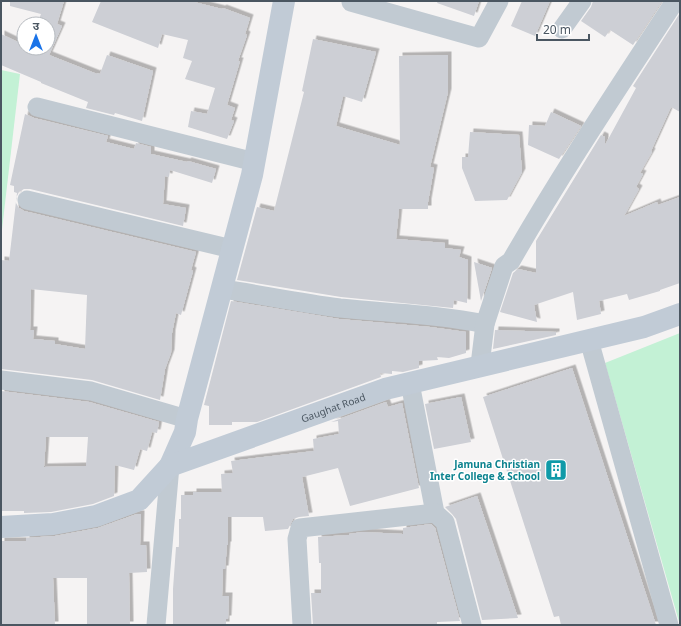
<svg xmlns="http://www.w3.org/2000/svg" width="681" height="626" viewBox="0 0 681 626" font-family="'Noto Sans','Noto Sans Devanagari',sans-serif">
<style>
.green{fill:#c3f1d5}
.building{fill:#cdcfd5;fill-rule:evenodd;filter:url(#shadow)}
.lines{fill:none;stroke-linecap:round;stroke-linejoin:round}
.street{stroke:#c1cad2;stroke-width:19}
.secondary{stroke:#c1cbd6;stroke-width:22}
.labels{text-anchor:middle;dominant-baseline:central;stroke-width:3;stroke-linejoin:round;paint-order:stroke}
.street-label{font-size:10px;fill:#4a5661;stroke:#fff}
.culture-label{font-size:10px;font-weight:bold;fill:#0d838f;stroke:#fff;text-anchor:end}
</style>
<defs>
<filter id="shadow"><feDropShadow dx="3.5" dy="-3.5" stdDeviation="0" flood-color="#0004"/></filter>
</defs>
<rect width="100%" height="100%" fill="#f5f3f3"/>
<!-- green -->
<g class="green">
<path d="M1,70l19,4 -19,164z"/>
<path d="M680,333v292l-75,-262z"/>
</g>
<!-- building -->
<g class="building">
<path d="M10,1h54l-7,23 5,2 -13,29 48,19v-1l3,1 7,-19 46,16 -11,50 -27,-8 -1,2 -28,-7 2,-6 -47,-19v-1l-40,-17v-31l23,11v3h24v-24h-11l4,-10 -31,-8z"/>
<path d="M101,1h89l32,8 1,-1 27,10 -5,16 2,1 -9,26h2l-13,44 8,3 -4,12 3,1 -7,18 -39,-12 3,-16 16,3 8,-26 -30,-9 7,-18 -9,-3 5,-18 -26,-6 -4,14 -66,-26z"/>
<path d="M438,1h41l-5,15 -37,-13z"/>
<path d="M522,1h28l-15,35 -24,-10z"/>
<path d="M593,1h69l-29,44 -23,-15 -5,7 -24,-16 10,-14z"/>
<path d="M680,13v99l-9,-5 -20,44 1,1 -12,21 3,1 -7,13 3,2 -15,27 33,-14 1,3 22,-8v86l-20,7v1l-31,9 -2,-6 -28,7 2,13 -24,6 -4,-28 -39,13 3,17 -37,-10 13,-39 5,-4 18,4v-32l65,-106 4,2v8l31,-57 -3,-2z"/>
<path d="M313,39l63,13 -14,50 -19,-6 -7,30 64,19 -1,-89 49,-1v37l-18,75 4,1 -6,34v7h-29l-3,30 49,4v5l16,2 -2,7 9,3 -1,43 -13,-3 -1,8 -112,-11 -104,-17 20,-73 17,4 30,-119 -2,-1z"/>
<path d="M551,112l30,14 -22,33 -31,-14 1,-20 16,1z"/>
<path d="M25,114l9,4 74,18 -2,6 28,7 2,-6 15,4v7l36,8 1,-1 28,8 -4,14 -42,-13 -1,7 -4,-1 -2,28 23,4 -3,18 -153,-37h-6l-5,3 -3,6v5l3,5 5,3 172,41 -5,18 2,1 -12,44 -5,-2 -4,20 -1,20 -6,16 -5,31 -68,-20 -91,-11v-109l8,1 8,-68 -3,-1v-6l-4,-1zM31,289l56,6 -2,54 -30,-5v-3l-22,-2 1,-9h-4z"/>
<path d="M470,132l49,3 3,37 -15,28 -32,1 -13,-33v-11h6z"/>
<path d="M474,262l18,6 -11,33z"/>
<path d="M231,301l108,18 91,8 36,5v21l-17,5 -12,-1 1,3 -19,1v7l-16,4 -11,-1v3l-12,-1 1,4 -124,45h-25v3h-23v-19l-5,-1z"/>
<path d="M495,330l61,2v3l-63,14z"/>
<path d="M572,368l57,174 27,83h-95l-2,-9 -5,1 -71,-220z"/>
<path d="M1,391l88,11 70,20 -2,11 -5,-1 -5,19 -7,-2 -6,21 -19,-5 -1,31 -21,8 -42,8 -27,1v-2h-23zM46,437h42l-2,29 -42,1z"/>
<path d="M461,397l10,45 -37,7 -9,-45z"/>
<path d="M386,402l2,5 14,-4 17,85 -69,18 -12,-38 -36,9 7,39 -10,1 -6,2 -5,10 -23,2 -2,-14h-35v28h-1l-2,24h-2l-1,27h7l-1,23h-2v6h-53v-36l3,-42h3v-28h2v-24h12v-3h29l-1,-18 12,-1 -2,-12 83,-10 -1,-12 26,-5 -1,-13 -7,1z"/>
<path d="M477,496l41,122 -36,2 -26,-101 -4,-5 -7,-7z"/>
<path d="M137,514h4l-1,31h6l1,27 -18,1 1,52h-43v-47h-34l2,47h-54v-84h25v-3l29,-2 43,-8z"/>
<path d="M431,524l4,4 25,93 -23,1v3h-124l-2,-32h10v-30h-2l-1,-26 31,-2v-1l14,-2 40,2v-6z"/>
</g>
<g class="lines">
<!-- street -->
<g class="street">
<path d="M351,2l128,36 20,-37"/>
<path d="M562,29l20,-28"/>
<path d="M37,107l218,55"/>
<path d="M27,200l205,49"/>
<path d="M223,289c39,6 78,14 117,19 48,5 97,6 145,16"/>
<path d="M589,340l80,285"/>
<path d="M480,365l5,-41 19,-58 7,-5c51,-89 108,-174 164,-260"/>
<path d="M1,380l90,11 96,28"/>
<path d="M410,383l25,130 10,9 27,103"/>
<path d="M156,625l14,-159"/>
<path d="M302,625l-5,-86 3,-11 135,-15"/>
</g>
<!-- secondary -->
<g class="secondary">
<path d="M170,466l15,-34 2,-13 65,-244 32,-174"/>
<path id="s1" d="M1,527l52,-3 43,-8 43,-16 31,-34 215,-77 259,-62 36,-13"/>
</g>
</g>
<!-- icons -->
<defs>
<g id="building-square" transform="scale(1.15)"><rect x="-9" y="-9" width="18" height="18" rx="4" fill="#0f9aa8" stroke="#fff"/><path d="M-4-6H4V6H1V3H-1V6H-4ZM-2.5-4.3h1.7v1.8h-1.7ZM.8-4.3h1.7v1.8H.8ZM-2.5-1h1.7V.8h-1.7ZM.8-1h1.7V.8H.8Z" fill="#fff"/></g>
</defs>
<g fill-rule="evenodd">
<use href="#building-square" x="556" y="470"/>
</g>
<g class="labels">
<!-- street labels -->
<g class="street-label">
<text stroke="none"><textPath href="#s1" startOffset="361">Gaughat Road</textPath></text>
</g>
<!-- culture labels -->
<g class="culture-label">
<text x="540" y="464">Jamuna Christian<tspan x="540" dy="12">Inter College &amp; School</tspan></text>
</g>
</g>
<!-- border -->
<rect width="681" height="626" fill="none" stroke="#4a5661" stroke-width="4"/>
<!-- north arrow -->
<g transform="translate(36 36)"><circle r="19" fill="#ffffff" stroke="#b7bbc0"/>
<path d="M0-3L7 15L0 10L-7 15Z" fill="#1a73e8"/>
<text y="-6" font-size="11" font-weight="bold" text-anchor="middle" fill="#4a5661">उ</text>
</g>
<!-- scale -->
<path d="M537 34v6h52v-6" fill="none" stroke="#4a5661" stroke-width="2"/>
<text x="543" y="34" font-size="12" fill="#4a5661" stroke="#ffffff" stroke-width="3" paint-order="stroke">20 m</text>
</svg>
